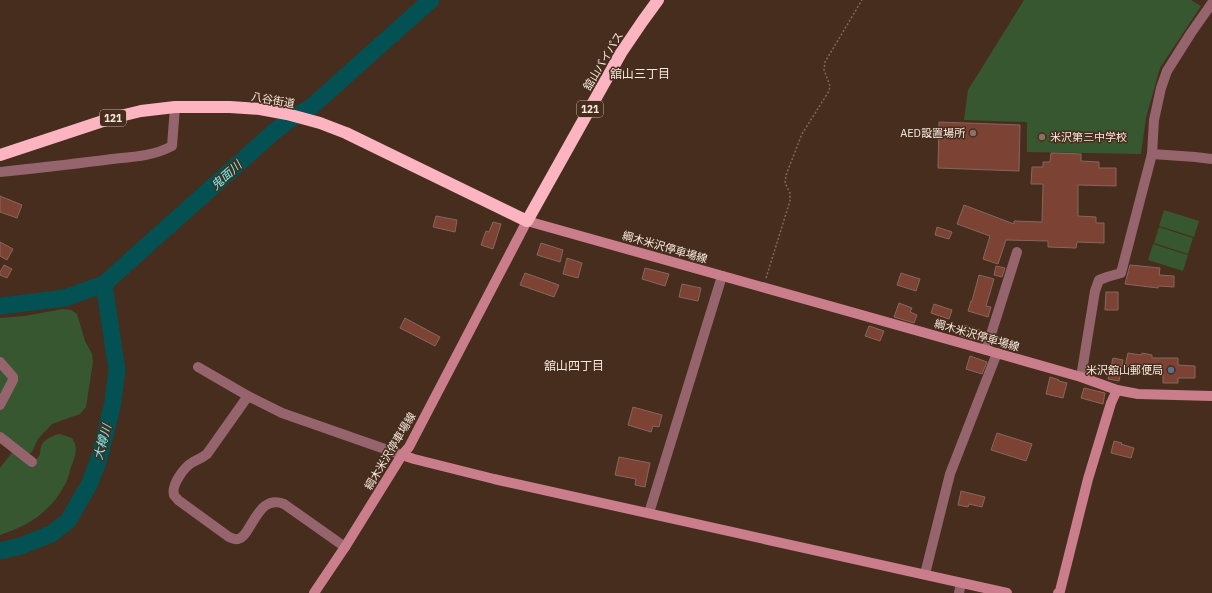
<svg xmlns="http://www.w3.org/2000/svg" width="1212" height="593" viewBox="0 0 1212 593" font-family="'IBM Plex Sans','Noto Sans JP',sans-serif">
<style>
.green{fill:#375731}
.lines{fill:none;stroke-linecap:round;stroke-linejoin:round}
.river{stroke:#035152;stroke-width:17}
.building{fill:#7c4335;stroke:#87665e}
.path{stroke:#7f695b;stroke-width:1.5;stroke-dasharray:2 2;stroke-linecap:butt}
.street{stroke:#95646c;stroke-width:10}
.secondary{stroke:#ca7d8b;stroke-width:10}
.highway{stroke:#fcb4c0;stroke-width:12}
.education-dot{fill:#8d6e63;stroke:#462d1d;stroke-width:1.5}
.service-dot{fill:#5c6f8a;stroke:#462d1d;stroke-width:1.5}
.labels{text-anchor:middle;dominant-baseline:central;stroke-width:3;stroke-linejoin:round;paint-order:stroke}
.shield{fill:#462d1d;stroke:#c3b0a4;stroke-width:1}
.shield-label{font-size:10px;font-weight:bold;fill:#f8e8de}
.street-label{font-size:11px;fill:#f8e8de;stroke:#462d1d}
.poi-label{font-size:11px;fill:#f8e8de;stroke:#462d1d;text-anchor:end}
.neighbourhood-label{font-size:12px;fill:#f8e8de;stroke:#462d1d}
.water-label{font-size:12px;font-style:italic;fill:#71f0f1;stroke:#462d1d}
</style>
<rect width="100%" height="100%" fill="#462d1d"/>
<!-- green -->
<g class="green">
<path d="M1024,0h167l10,6 -41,62 -14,50 -5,36 -114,-2v-30l-63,-2 4,-30z"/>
<path d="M1164,210l35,11 -5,16 -35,-11z"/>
<path d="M1159,227l34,11 -5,16 -34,-11z"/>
<path d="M1153,244l35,11 -5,16 -35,-11z"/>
<path d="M63,309l8,1 6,4 8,27 7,13 1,8 -7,45 -6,7 -28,10 -14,15 -6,13 -4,2 -28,-22v-114l24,-2z"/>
<path d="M60,434l12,4c7,10 3,19 -1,29 -2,7 -4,15 -8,21 -14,25 -36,38 -63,47v-67l13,-17 15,12c4,-2 9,-3 11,-7 2,-3 1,-7 2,-10 3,-7 13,-11 19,-12z"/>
</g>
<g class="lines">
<!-- river -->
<g class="river">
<path d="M0,306l65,-8 39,-14 172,-154 16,-12 18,-10 121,-108"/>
<path d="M0,551l21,-5 30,-12 17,-13 21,-36 9,-23 8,-30 7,-30 4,-32 -13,-86"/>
</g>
</g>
<!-- building -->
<g class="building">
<path d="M939,122l81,3 -1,46 -81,-3z"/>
<path d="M1051,153l30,1v7l18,1v6h17v18l-38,-1v31l18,1v6h8v20l-27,-1 -1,6 -28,-1v-6l-42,-1 -8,24 -15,-5 7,-23 -33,-12 7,-19 50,19v-3l28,1 1,-38h-12l1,-17h11v-5h7z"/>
<path d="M0,196l22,9 -5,13 -17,-6z"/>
<path d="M436,216l21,4 -2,12 -22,-5z"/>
<path d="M493,222l8,2 -8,25 -12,-4 5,-14 3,1z"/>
<path d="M937,227l15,5 -3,7 -14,-4z"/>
<path d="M0,242l13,7 -6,11 -7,-4z"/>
<path d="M541,243l22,7 -3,12 -23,-7z"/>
<path d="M567,258l15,5 -4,15 -15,-4z"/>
<path d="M4,265l8,4 -5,9 -7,-3v-3z"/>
<path d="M1130,265l30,3 -1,7 15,1v11l-16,-1v2l-33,-4z"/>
<path d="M996,266l9,2 -3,9 -8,-2z"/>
<path d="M645,268l24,6 -4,12 -23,-7z"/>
<path d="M525,273l34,12 -5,12 -34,-12z"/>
<path d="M901,273l19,6 -4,12 -19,-6z"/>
<path d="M979,275l15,4 -8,27 5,1 -3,10 -20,-6 3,-10h1z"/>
<path d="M682,284l19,4 -3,13 -19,-4z"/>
<path d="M1106,292h12v18h-13z"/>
<path d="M899,303l13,5 -2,4 7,3 -3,8 -20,-6z"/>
<path d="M934,304l18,6 -3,9 -18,-6z"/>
<path d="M405,318l35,19 -5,9 -35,-18z"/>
<path d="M964,325l19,6 -3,10 -19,-5z"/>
<path d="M869,326l15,5 -4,10 -15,-5z"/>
<path d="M1128,353l13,2 1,-2 10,2v3h26v7l17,1v12h-17v5h-15v-8l-14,-3 -1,3 -9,-2 1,-4 -15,-3z"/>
<path d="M970,356l17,6 -5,12 -16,-5z"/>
<path d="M1113,358l10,2 -4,21 -11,-2z"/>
<path d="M1050,377l9,3v1l8,2 -4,15 -17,-4z"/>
<path d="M1084,388l21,5 -2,11 -22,-6z"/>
<path d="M633,407l29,8 -3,12 -6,-1 -2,6 -23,-7z"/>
<path d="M997,433l35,11 -6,17 -35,-11z"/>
<path d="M1114,441l8,2 -1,1 13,4 -3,10 -20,-5z"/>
<path d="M619,457l31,6 -5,24 -10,-2 1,-6 -21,-4z"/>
<path d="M961,491l24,6 -3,10 -13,-3 -1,3 -10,-2z"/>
</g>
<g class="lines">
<!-- path -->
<path class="path" d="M766,278l24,-77v-8l-5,-10 1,-8 16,-41 27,-43 1,-5 -6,-16 1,-8 37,-62"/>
<!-- street -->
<g class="street">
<path d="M1152,154l43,3 17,2"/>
<path d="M0,172c38,-4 75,-8 112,-13 20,-2 42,-3 60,-13l3,-39"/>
<path d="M986,350l31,-98"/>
<path d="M0,362l13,15v3l-13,25"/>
<path d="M198,367l50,29 34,17 120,42"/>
<path d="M1081,377l14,-86 4,-11 8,-3 14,-4 31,-119 2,-34 7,-32 6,-17 24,-38 21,-30"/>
<path d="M248,396l-41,58c-5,4 -10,6 -14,8 -9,5 -22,23 -19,33 1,2 3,3 4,5l51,37c3,1 6,3 9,2 5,-1 7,-5 9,-8 10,-15 17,-35 37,-27l61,43"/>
<path d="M0,437l32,25"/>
<path d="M649,513l73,-237"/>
<path d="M925,574l25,-100 47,-121"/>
<path d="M959,593l2,-10"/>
</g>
<!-- secondary -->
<g class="secondary">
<path d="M402,455l12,4 80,20 513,114"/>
<path d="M314,593l31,-46 57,-92 7,-8 118,-226 459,129 95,27 36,13 21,4 74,2"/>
<path d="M1058,593l2,-2 28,-112 23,-76 6,-13"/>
</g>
<!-- highway -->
<path class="highway" d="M0,155l112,-37 29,-7 34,-4h55l30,2 27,5 33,9 26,10 181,88 94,-168 21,-31 16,-22"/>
</g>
<!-- markers -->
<g class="education-dot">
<circle cx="973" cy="133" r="4"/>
<circle cx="1042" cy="137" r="4"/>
</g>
<circle class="service-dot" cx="1171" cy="370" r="4"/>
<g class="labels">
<!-- shield labels -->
<g class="shield">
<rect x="577" y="101" width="26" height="16" rx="3"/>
<rect x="100" y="110" width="26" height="16" rx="3"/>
</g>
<g class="shield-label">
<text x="590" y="109">121</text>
<text x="113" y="118">121</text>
</g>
<!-- street labels -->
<g class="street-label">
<text transform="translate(603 61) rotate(-59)">舘山バイパス</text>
<text transform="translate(273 100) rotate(10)">八谷街道</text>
<text transform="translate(665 247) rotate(16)">綱木米沢停車場線</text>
<text transform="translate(977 335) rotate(16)">綱木米沢停車場線</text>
<text transform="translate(390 451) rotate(-59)">綱木米沢停車場線</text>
</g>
<!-- poi labels -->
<g class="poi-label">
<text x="965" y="133">AED設置場所</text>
<text x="1050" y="137" text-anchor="start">米沢第三中学校</text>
<text x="1163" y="370">米沢舘山郵便局</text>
</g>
<!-- neighbourhood labels -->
<g class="neighbourhood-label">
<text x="640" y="73">舘山三丁目</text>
<text x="574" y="365">舘山四丁目</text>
</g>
<!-- water labels -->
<g class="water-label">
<text transform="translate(226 175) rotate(-42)">鬼面川</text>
<text transform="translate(102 442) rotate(-75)">大樽川</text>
</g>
</g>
</svg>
